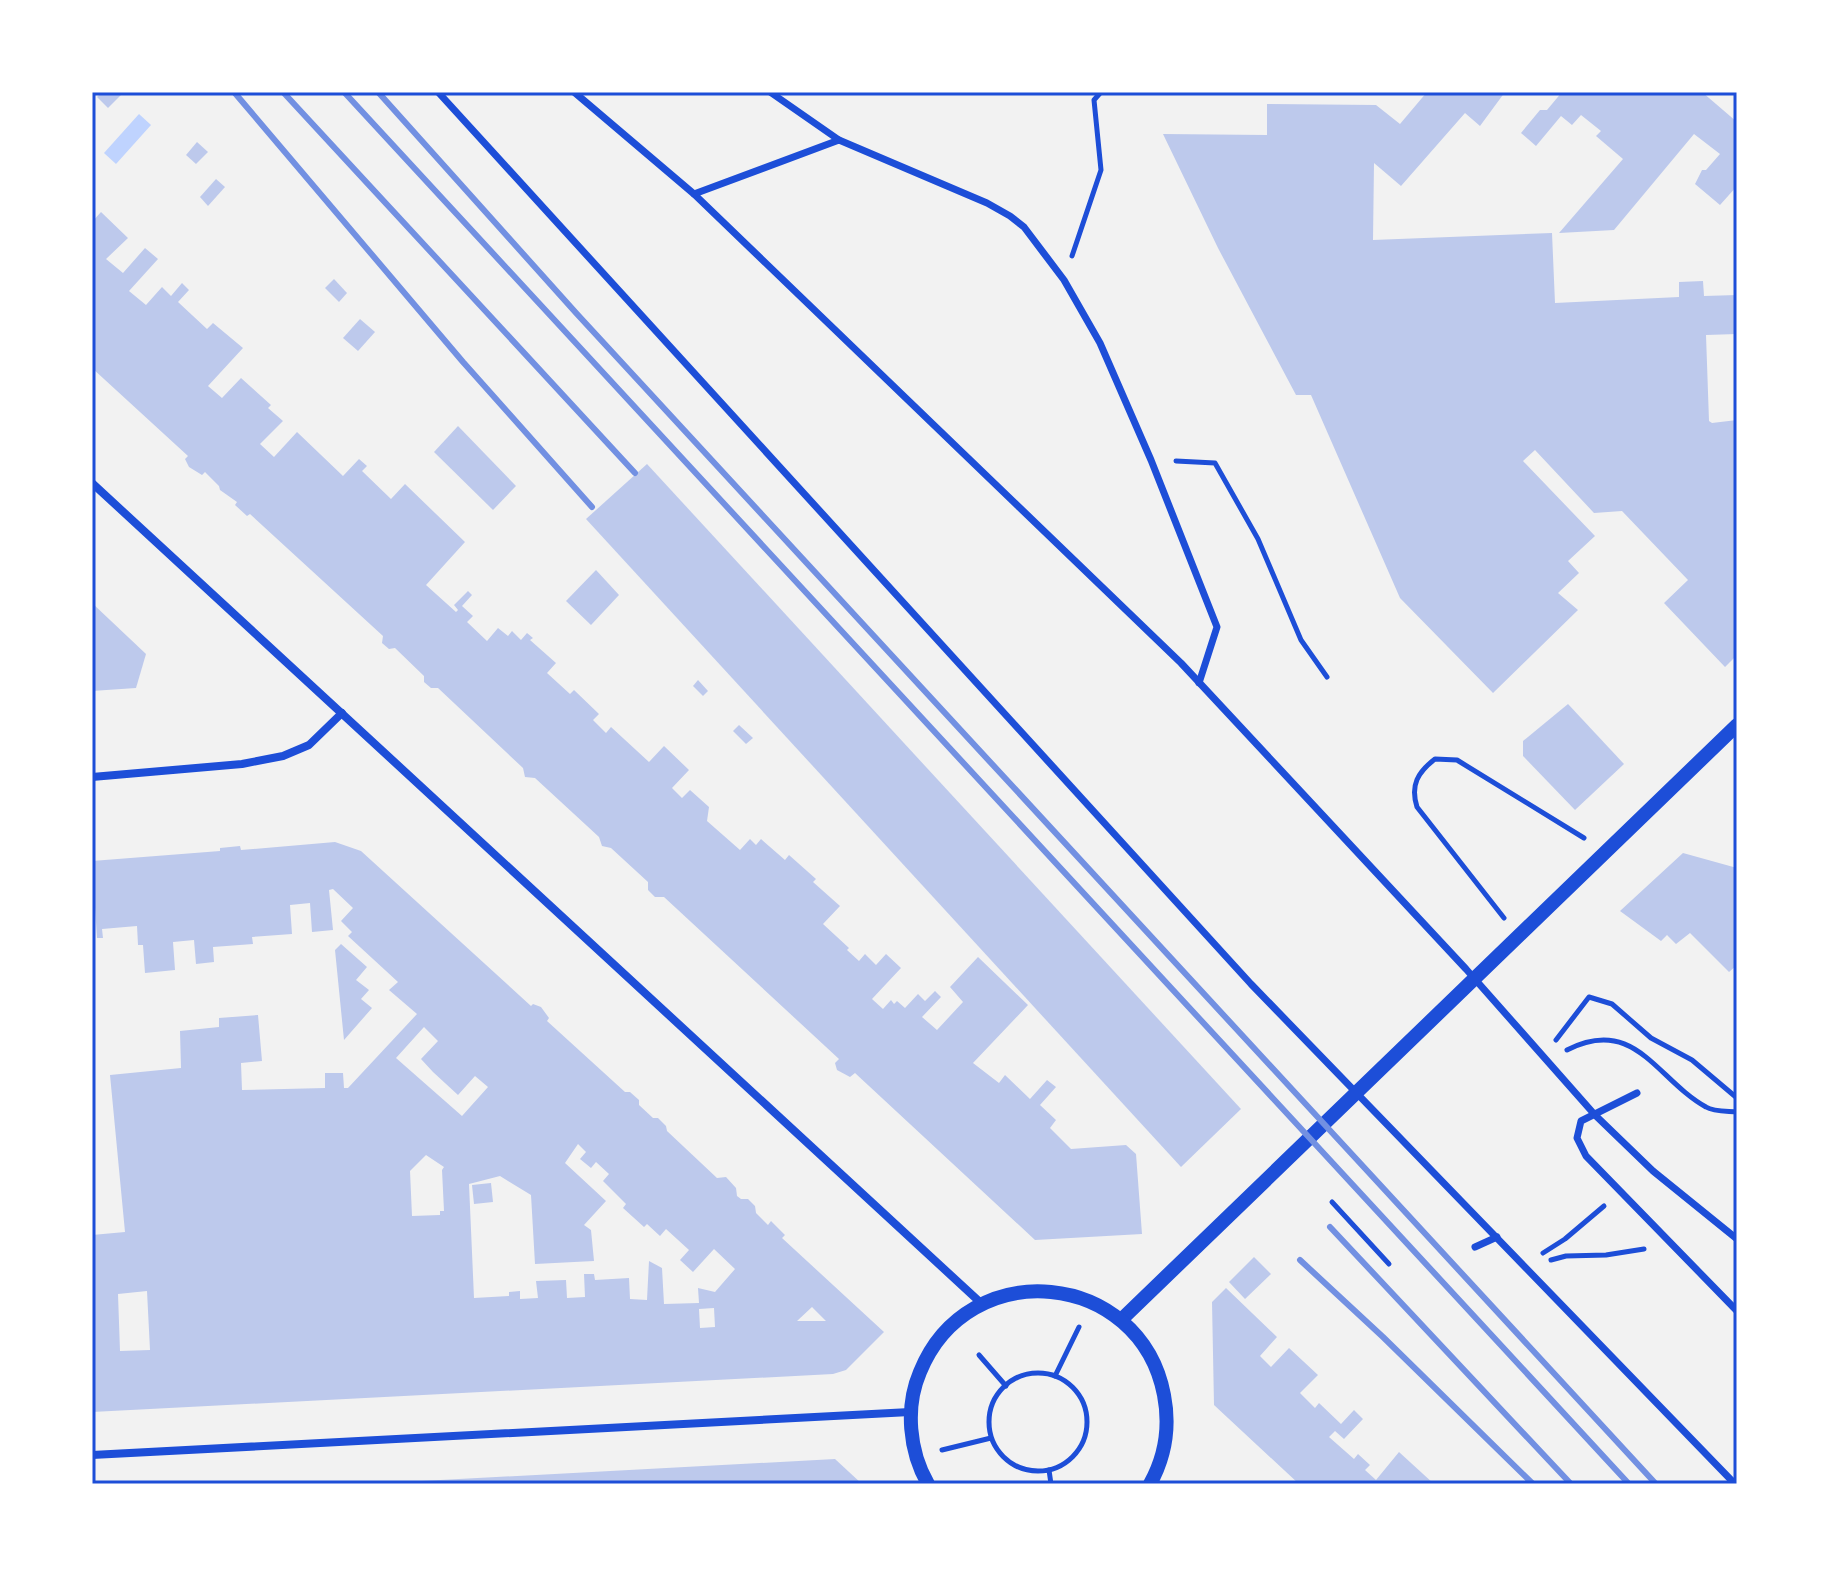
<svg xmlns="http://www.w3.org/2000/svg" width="1829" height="1576" viewBox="0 0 1829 1576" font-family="Karla,sans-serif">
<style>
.water{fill:#bfd3fe}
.building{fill:#bdc9ec;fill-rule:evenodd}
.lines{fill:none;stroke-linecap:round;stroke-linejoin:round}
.path{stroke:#1d4ed8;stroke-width:5}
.pedestrian{stroke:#1d4ed8;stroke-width:7}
.minor{stroke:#1d4ed8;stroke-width:8}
.tertiary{stroke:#1d4ed8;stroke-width:14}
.rail{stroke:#7290e2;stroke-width:6}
.neatline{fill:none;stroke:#1d4ed8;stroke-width:3}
</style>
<rect width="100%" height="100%" fill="#f2f2f2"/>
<!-- water -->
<path class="water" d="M139,114l12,11 -35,39 -12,-11z"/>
<!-- building -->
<g class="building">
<path d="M102,92h22l-16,16 -11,-11z"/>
<path d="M1427,92h78l-25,34 -15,-13 -64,73 -27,-23 -1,77 179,-7 3,70 124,-6v-15l24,-1 1,15 33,-1v39l-31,1 3,86 3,2 25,-3v235l-12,12 -61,-64 24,-23 -66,-69 -28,2 -59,-63 -12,11 72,75 -27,25 11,12 -21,20 20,17 -85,83 -93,-95 -89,-203h-15l-78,-147 -55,-114 104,1v-31l109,1 24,19z"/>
<path d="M1562,92h140l35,30v64l-17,19 -25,-21 7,-14h4l14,-16 -26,-20 -80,96 -55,3 64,-74 -27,-23 5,-5 -20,-16 -9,10 -11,-9 -25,30 -15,-13 19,-23h7z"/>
<path d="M197,142l11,10 -12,12 -10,-9z"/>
<path d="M216,179l9,8 -17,19 -8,-9z"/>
<path d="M101,212l27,26 -22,21 17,14 22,-25 13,11 -29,32 17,14 16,-18 9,9 11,-13 7,7 -11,12 29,27 6,-6 30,25 -35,38 14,12 19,-20 30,27 -3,3 15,13 -23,23 14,13 23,-25 46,44 16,-17 8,7 -5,5 29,28 14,-15 60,58 -39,43 30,27 2,-2 -4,-5 14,-14 4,4 -10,11 11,10 -6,6 20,19 11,-13 10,8 4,-5 9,9 6,-7 6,5 -3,2 26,23 -9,10 23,21 4,-4 25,24 -6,6 13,13 5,-6 38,35 15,-16 25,24 -17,18 10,10 8,-8 19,17 -2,14 33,29 10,-11 6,6 5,-6 24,21 4,-5 27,24 -3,3 27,24 -17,18 26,24 -2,2 12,11 6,-7 11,11 10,-11 15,14 -29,31 11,10 8,-9 3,4 3,-3 8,7 13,-14 7,7 10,-10 6,6 -19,20 15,13 26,-28 -13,-15 28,-30 50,48 -55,58 26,20 6,-8 25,24 17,-19 9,7 -16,18 16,15 -6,8 21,21 55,-4 10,9 6,80 -107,6 -180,-167 -5,4 -13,-7 -2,-7 4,-4 -175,-162h-9l-7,-7v-8l-37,-34 -9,-2 -3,-9 -64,-59 -10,-1 -2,-9 -85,-80h-7l-7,-6v-6l-29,-28 -6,1 -7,-6 1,-7 -133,-122 -3,2 -12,-11 2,-3 -17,-12 -1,-4 -14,-14 -3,3 -13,-8 -4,-8 3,-3 -96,-88v-146z"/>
<path d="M334,279l13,14 -8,9 -14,-14z"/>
<path d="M360,319l15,13 -17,19 -15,-13z"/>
<path d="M458,426l58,60 -23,24 -59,-58z"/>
<path d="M647,464l594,645 -60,58 -595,-648z"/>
<path d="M596,570l23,25 -28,30 -25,-24z"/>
<path d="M92,603l54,51 -10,34 -44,3z"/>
<path d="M698,680l10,11 -5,5 -10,-10z"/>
<path d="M1568,704l56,60 -49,46 -52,-54v-15z"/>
<path d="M739,725l14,13 -7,6 -13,-13z"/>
<path d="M335,842l26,9 170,155 2,-2 8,3 8,11 -2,3 78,71h5l9,8v5l14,13h5l8,8 1,5 50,47 9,-1 10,11 1,8 4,3h7l7,7 1,7 12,12 3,-4 14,14 -3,3 102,94 -38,38 -13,4 -741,38v-177l33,-3 -15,-157 71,-7 -1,-37 39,-4v-9l39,-3 4,46 -21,2 1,27 83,-2v-15h18l1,15h4l69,-74 -28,-24 9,-8 -50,-46 4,-4 -11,-11 12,-13 -20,-19 -4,1 4,40 -21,2 -2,-29 -20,2 2,29 -40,3 1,7 -40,3 1,15 -18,2 -2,-24 -21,2 2,28 -30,3 -2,-28h-5l-1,-19 -35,3 1,9h-6l-5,-77 128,-10v-3l20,-2 1,4zM424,1027l14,14 -17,18 12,13 25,23 17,-19 13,11 -26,29 -66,-58zM578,1144l8,8 -6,7 11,9 5,-6 13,12 -6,7 23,23 -3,4 21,19 3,-3 13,12 6,-7 23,21 -9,10 13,12 21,-23 21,20 -20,23 -17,-4 1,15 -35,1 -2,-36 -13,-7 -2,39 -17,-1 -1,-21 -34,2 -1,-6h-10l1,23 -18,1 -1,-18 -30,1 2,17 -18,1v-8l-11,1v4l-35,2 -5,-114 31,-8 31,19 4,69 59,-3 -3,-31 -7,-5 22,-24 -41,-38zM426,1155l18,12 -2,3 2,41h-4v4l-28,1 -2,-45zM147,1291l3,59 -30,1 -2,-57zM812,1307l14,14h-29zM714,1308l1,19 -15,1 -1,-19z"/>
<path d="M1683,853l54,15v97l-8,7 -39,-39 -14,11 -9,-9 -6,6 -41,-30z"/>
<path d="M341,944l26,23 -11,13 13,10 -8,9 11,9 -28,32 -9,-90z"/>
<path d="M491,1183l2,19 -19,2 -2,-19z"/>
<path d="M1254,1257l17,17 -26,25 -16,-17z"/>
<path d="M1226,1288l51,49 -17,19 11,11 18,-19 29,27 -18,18 15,15 4,-5 22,21 13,-14 9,9 -19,20 -9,-8 -6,6 25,22 4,-5 12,11 -5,5 11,10 23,-28 35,32h-135l-85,-79 -2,-103z"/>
<path d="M835,1459l27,25h-459v-2z"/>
</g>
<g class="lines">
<!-- path -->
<g class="path">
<path d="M1072,256l29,-86 -7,-70 7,-8"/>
<path d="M1176,461l39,2 43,76 43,101 26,37"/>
<path d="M1504,918l-87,-111c-7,-22 1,-35 18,-48l22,1 127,78"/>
<path d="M1556,1040l33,-43 23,7 39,34 41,22 45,38"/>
<path d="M1567,1050c68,-35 90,30 139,57 8,5 22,4 31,5"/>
<path d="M1332,1202l57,62"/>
<path d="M1543,1253l22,-14 39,-33"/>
<path d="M1551,1260l15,-4 40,-1 38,-6"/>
<path d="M979,1355l27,31"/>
<circle cx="1038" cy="1422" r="49"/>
<path d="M1055,1376l24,-49"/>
<path d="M942,1450l49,-12"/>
<path d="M1049,1470l2,14"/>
</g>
<!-- pedestrian -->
<g class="pedestrian">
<path d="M438,92l813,892 484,500"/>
<path d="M574,92l120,102 487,469 285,306 129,146 58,56 84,68"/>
<path d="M770,92l69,48"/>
<path d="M694,194l145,-54 148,63 23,13 14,11 40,53 36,63 51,117 66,167 -18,56"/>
<path d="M1637,1093l-56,28 -4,17 9,18 151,155"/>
<path d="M1475,1247l22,-10"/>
</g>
<!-- minor -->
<g class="minor">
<path d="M92,483l890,821"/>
<path d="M92,777l150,-13 41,-8 26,-11 33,-32"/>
<path d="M92,1455l818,-43"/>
</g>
<!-- tertiary -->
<g class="tertiary">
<path d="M1121,1320l616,-595"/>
<path d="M928,1484c-19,-33 -23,-77 -8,-112 48,-119 220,-102 244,23 6,31 1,62 -14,89"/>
</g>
<!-- rail -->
<g class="rail">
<path d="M234,92l229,270 129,145"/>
<path d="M283,92l352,381"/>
<path d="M344,92l1285,1392"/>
<path d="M378,92l199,222 1079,1170"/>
<path d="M1330,1227l241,257"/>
<path d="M1300,1260l83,77 150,147"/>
</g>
</g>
<!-- border -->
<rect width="1829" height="1576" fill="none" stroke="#ffffff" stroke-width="188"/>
<rect x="94" y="94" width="1641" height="1388" class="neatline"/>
</svg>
